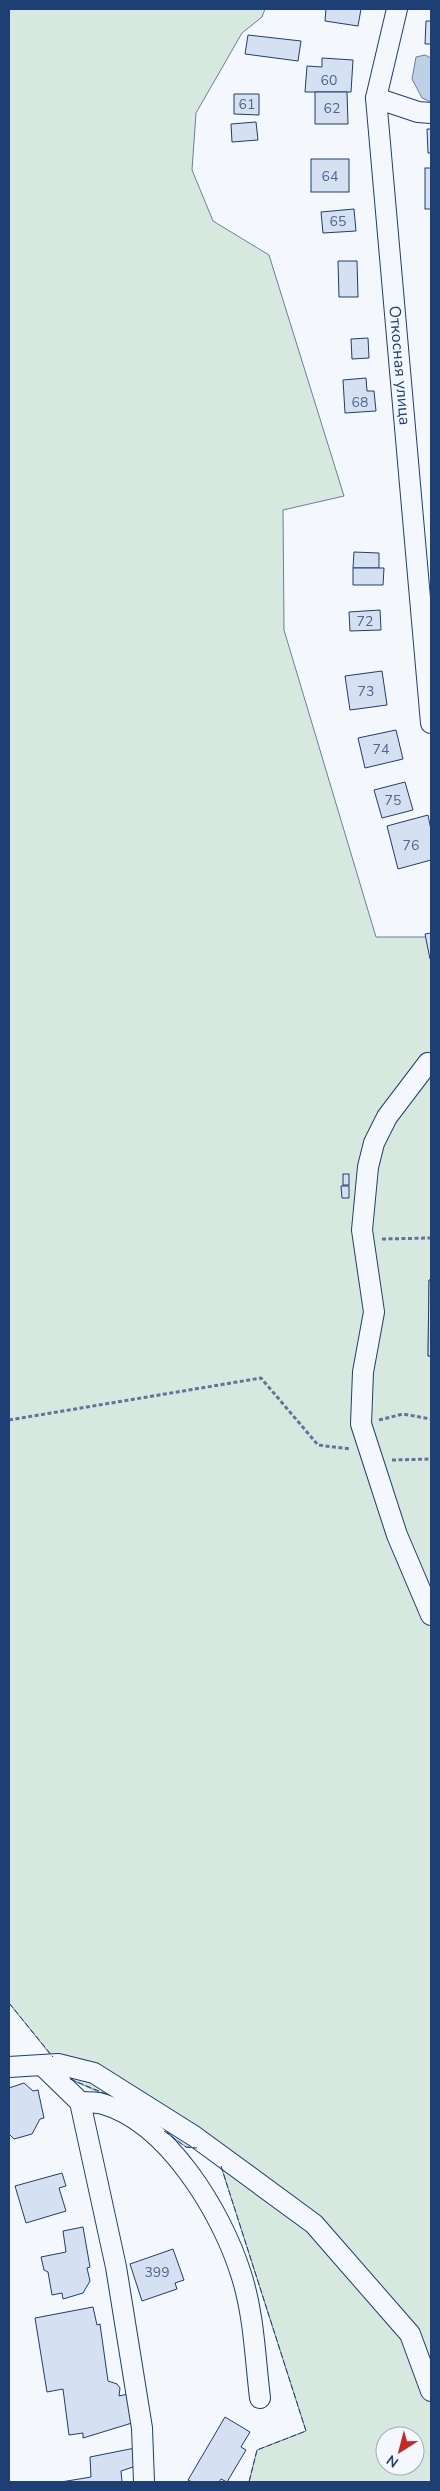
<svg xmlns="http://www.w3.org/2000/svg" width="440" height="2491" viewBox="0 0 440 2491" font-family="'Nunito Sans',sans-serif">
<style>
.green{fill:#d7e8df;stroke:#687fa3;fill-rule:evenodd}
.water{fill:#bed0e5;stroke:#687fa3}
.building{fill:#d5e0f0;stroke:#1d3f73}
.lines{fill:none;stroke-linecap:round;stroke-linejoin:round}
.minor-casing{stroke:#1d3f73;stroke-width:22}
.path{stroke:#5e769c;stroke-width:3;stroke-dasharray:4 2.5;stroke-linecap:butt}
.minor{stroke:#f4f7fb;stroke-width:20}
.fence{stroke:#1d3f73;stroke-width:1;stroke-dasharray:6 2.5;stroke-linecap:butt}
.labels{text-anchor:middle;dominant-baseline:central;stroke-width:4;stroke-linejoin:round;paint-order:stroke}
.number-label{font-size:14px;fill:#4b6792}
.street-label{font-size:16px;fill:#1d3f73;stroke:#f4f7fb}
</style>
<rect width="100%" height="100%" fill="#f4f7fb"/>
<!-- green -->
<path class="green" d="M9,9h256l-3,8 -20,16 -46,80 -4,57 21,51 56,34 75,241 -61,14 1,120 92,307h55v343h-2l-1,76h3v1126h-182l8,-32 49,-19 -87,-271 -15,-11 -18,-2 -74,-53 -7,1 -35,-16 -61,-76zM385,2436h30v30h-30z"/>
<!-- water -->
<path class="water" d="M425,55l6,3v44l-9,-4 -10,-19 4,-22z"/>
<!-- building -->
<g class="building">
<path d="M326,9h35l-3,17 -33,-5z"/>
<path d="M426,21h5v23h-6z"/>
<path d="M248,35l53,6 -3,20 -53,-7z"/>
<path d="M322,58l31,2 -2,32h-46l2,-26 15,1z"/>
<path d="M315,92h32l1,32h-33z"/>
<path d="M234,94h25v21l-25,-1z"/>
<path d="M256,122l2,18 -26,2 -1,-18z"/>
<path d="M427,129h4v24h-3z"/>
<rect x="311" y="159" width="38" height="33"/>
<rect x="425" y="168" width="6" height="41"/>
<path d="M354,209l2,22 -33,2 -2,-21z"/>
<path d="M338,261h19l1,36h-19z"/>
<path d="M368,338l1,20 -17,1 -1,-20z"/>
<path d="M366,378l1,13h7l2,20 -31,2 -2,-33z"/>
<path d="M354,552l25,1v15h-26z"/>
<path d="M353,568h31l-1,17h-30z"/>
<path d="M380,610l1,20 -31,1 -1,-19z"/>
<path d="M382,671l5,34 -37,5 -5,-34z"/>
<path d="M396,730l7,29 -38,9 -7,-30z"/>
<path d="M405,782l8,28 -31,8 -8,-28z"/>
<path d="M428,815l3,15v30l-33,9 -11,-43z"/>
<path d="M431,933v26h-1l-5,-25z"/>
<rect x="343" y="1174" width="6" height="11"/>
<path d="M341,1186h8v12h-7z"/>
<path d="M429,1280h2v76h-3z"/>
<path d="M24,2083l9,8 5,-1 6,28 -4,1 -8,15 -18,5 -5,-5v-46z"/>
<path d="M62,2173l4,13 -7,2 7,23 -40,12 -11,-37z"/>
<path d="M83,2227l7,40 -3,1 3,13 -7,12 -20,6 -1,-6 -10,2 -4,-23 -4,-2 -3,-13 25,-5 -3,-21z"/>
<path d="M173,2249l11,31 -9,3 2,6 -35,12 -12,-37z"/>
<path d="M93,2307l4,18 3,-1 8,57 9,3 3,4 -1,8 9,-2 4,29 -49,15v-5l-14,2 -6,-46 -16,3 -12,-74z"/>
<path d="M225,2417l25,15 -9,15 5,3 -19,32 -6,-3 -2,3h-27l-4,-2z"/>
<path d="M135,2448l1,18 -15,5 1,11h-61l30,-5 -1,-20z"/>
</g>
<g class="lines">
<!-- minor casing -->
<g class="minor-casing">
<g id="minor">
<path id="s1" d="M397,9l-21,89 55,625"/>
<path d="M376,98l42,14 13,1"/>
<path d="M428,1063l-41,54 -13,26 -6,24 -6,63 12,82 -11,60 -2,52 36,111 34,80"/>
<path d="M43,2066l37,36 36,165 26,161 2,54"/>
<path d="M9,2067l49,-3 36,9 100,63 120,88 96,110 21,57"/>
<path d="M80,2102c8,0 16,0 23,2 65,19 119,109 138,170 13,40 14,83 19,124"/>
</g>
</g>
<!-- path -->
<g class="path">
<path d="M382,1239l49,-1"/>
<path d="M9,1420l252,-42 57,67 33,4"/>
<path d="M379,1420l24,-6 28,5"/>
<path d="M392,1460l39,-1"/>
</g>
<!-- minor -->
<use href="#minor" class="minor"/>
<!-- fence -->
<g class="fence">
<path d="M9,2003l44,54"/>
<path d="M70,2079l36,15"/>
<path d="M164,2131l22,16 11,1"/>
<path d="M221,2166l85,265 -49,19 -8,32"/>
</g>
</g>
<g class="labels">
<!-- number labels -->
<g class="number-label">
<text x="329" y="80">60</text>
<text x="247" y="104">61</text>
<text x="332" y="108">62</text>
<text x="330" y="176">64</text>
<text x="338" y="221">65</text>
<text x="360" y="402">68</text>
<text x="365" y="621">72</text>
<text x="366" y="691">73</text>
<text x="381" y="749">74</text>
<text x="393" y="800">75</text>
<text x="411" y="845">76</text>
<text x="157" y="2272">399</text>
</g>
<!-- street labels -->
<g class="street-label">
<text stroke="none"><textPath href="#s1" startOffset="360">Откосная улица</textPath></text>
</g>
</g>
<!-- border -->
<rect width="440" height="2491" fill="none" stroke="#1d3f73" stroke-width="20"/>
<!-- north arrow -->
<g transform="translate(400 2451) rotate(216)"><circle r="24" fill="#f4f7fb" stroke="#9eadc5"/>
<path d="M0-4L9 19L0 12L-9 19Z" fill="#c62828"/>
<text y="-8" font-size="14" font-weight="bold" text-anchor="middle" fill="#1d3f73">N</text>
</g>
</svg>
